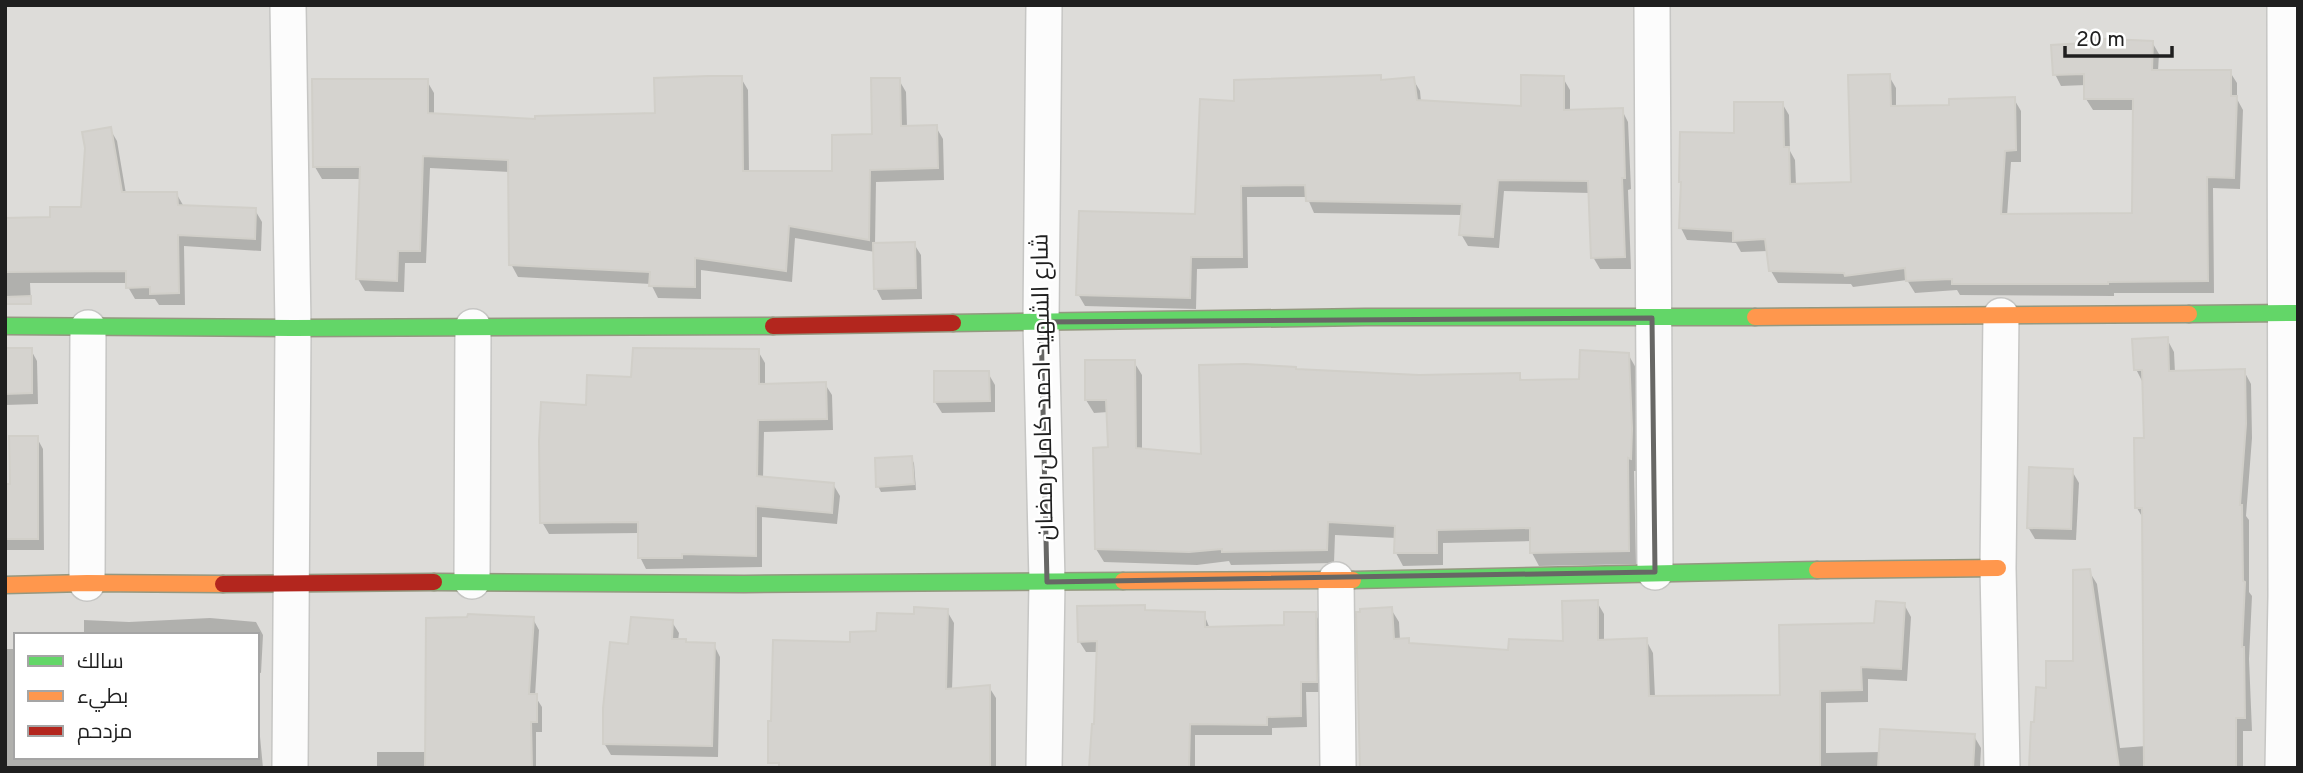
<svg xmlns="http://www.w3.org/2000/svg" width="2303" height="773" viewBox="0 0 2303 773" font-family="Overpass,Cairo,sans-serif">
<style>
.residential{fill:#dddcd9;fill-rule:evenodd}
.shadow{fill:#0003}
.building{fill:#d5d3cf;stroke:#d1cfc9;stroke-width:2}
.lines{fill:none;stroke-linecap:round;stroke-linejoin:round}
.street-casing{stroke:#c6c6c4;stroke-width:38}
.fast-casing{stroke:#949880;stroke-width:19}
.slow-casing{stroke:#949880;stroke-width:19}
.jam-casing{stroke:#949880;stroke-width:19}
.street{stroke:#fcfcfc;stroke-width:35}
.fast{stroke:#63d668;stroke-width:16}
.slow{stroke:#ff974d;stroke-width:16}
.jam{stroke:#b3261e;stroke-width:16}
.marked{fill:none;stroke:#676765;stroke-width:5;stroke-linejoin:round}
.labels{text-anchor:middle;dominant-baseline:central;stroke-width:5;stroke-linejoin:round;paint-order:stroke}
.street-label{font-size:24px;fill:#1f1f1f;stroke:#fff}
</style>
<rect width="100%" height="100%" fill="#eeede8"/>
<!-- residential -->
<path class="residential" d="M5,5h2293v763h-2293zM16,635h241v122h-241z"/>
<!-- shadow -->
<g class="shadow">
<path d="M2152,42l7,12 -1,17 72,1 7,11v16l6,11 -3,79 -27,-1 1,105h-100v3l-154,-1 -3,-5 -42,3 -8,-13 -54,7 -2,-3 -73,-1 -7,-12 -3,-20 -27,1 -5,-9 -49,-3 -6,-12 2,-42 -2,-4 55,-47 46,-32 7,12 1,36 5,9 1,25 57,-1 36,-108 7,12v20l55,-1 63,-8 7,12v51h-10l-4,54 127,-1v-105h-41l-7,-11v-14l-25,1 -6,-12z"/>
<path d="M1380,76l3,6 30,-3 7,12 1,11 101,6 41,-30 7,12v22l52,-2 6,12 3,67 -3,1 3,79h-31l-7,-12 -3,-64 -86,-2 -5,57 -31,-2 -7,-12 1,-19 -148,-2 -7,-16h-60l1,71 -51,1 -1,40 -111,-3 -7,-12 119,-78 39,-113z"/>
<path d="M741,78l7,12 1,83 85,-1 40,-36 25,-56 7,12 1,35h29l7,12 1,41 -68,2 -1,62h39l7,11 1,44 -40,1 -6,-12 -1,-36 -80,-14 -3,44 -91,-12v29l-43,-1 -7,-14 -133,-7 -7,-13 -1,-92 -80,-4 -4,95h-21l-1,29 -39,-1 -7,-12 3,-100h-39l-7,-12 112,-86 7,12v23l102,5 120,-7z"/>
<path d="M110,129l7,12 9,53 50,-1 7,12 72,5 7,12 -1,29 -77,-5 1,59h-26l-4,-6h-20l-7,-12v-4h-98l1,20 -26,1v-85h46l32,-10z"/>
<path d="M2167,339l7,13 1,21 69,-2 7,13 1,54 -6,78 3,4v72l3,4 -3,63 3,72h-9v37h-212l4,-44 13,-34 27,-27 14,-92 8,13 23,164 26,-2 -2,-226 -7,-12 9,-68 -3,-57 -7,-14z"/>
<path d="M5,349l26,1 6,11 1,43 -33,1z"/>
<path d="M758,351l7,12v22l60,-1 7,11 1,35 -69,2 -1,46 70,6 7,12 -3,28 -75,-7v50l-116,2 -6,-12 -1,-24 -90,1 -7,-12 45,-115 46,-28z"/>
<path d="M1628,354l8,14 3,75 -2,28h-3l2,93 -97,2 -7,-13v-12l-89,2v22l-40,1 -7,-13v-15l-61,-3 -1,28 -103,2 -2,-4 -32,4 -93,-3 -8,-13 13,-100 -1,-37 -14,1 -8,-13 48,-38 8,13v75l60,6 94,-86 123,6 100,-1 4,7 57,-1z"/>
<path d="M988,373l7,12v27l-53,1 -7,-11z"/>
<path d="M37,438l6,11 1,101h-39v-64h6z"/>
<path d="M911,458l3,5 2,27 -35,2 -3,-6z"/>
<path d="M2072,471l7,12 -3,57 -41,-1 -7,-12z"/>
<path d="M1597,602l7,12v27l42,-1 7,13 2,44h127l122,-93 7,13 -4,64 -39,-2v23l-42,1v50l55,-1 93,-16 7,12 -1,20h-618l29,-159 8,13 1,18h8l2,4 100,8 55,-10z"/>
<path d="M1144,607l3,5 57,2 6,15 76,-2 29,-13 7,11v67h-16l1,35 -35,1v7h-77v33h-104l4,-42 3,-74h-12l-7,-11z"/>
<path d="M947,611l7,12 -2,67 37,-3 7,11v70h-137l-86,-46 79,-78 63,-28z"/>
<path d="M210,618l46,4 7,13 -2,38 -4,-1v-37h-173v-15l45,2z"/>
<path d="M533,619l6,11 -4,66 7,11v25h-6v36h-159v-16h50z"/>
<path d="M672,622l7,11 -1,8 9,3 27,1 6,12 -2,100 -107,-2 -7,-12 26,-97z"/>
<path d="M5,649h11v108h241v-52l6,63h-258z"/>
</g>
<!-- building -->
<g class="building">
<path d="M2086,38l67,3 -1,29h79v26h6l-3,82 -27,-1 1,104 -100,1v2h-156v-5l-46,2 -1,-13 -60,8 -1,-3 -75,-2 -4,-32 -32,2v-10l-54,-3 2,-46h-2l1,-50 54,1v-31h49l1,45h5l1,37 61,-2 -3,-107 42,-1 1,32 58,-1v-6l66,-2 1,53 -11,1 -4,63 131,-1 1,-114h-49v-25l-31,1 -2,-30 34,-2z"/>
<path d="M1381,75v5l33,-3 3,23 104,6v-31l43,1v34l59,-2 2,70h-3l3,79 -34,1 -3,-77 -90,-1 -5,57 -34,-2 3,-31 -156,-3 -1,-16 -64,1 1,71h-51l-1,41 -114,-3 3,-84 116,3 5,-115 34,2v-21z"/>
<path d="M708,76h34l1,95h89v-36l40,-1 -1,-56h29l1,48 36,-1 1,43 -68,2 -1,70 -80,-14 -3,45 -91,-13v29l-46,-1 1,-14 -141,-7 -1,-105 -85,-4 -3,95h-22l-1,30 -41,-2 4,-112h-47l-1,-88h116v34l107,6v-3l120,-3 -1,-35z"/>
<path d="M111,127l11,65h55l1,13 78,3 -1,31 -77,-4 1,58 -29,1v-7l-24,1v-17l-121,1v-54l45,-1v-10h31l4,-59 -3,-16z"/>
<path d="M915,242l1,46 -42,1 -1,-46z"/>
<path d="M31,296v8h-26v-7z"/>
<path d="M2168,337l1,34 76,-2 1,55 -6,81h2l1,76 2,1 -3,65h2l1,71h-9v50h-92l-2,-260h-7l-1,-70h10l-2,-68h-8l-2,-31z"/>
<path d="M5,348h27v45l-27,1z"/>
<path d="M633,348l126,1v35l67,-2 1,37 -69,1 -1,56 77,7 -2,30 -76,-7v50l-74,-2v4h-44v-36l-98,1 -1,-82 2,-39 45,3 1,-30 44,2z"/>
<path d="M1580,350l49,3 3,76 -1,30 -3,-1 1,93 -99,2v-25l-93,2v23h-43l1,-27 -67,-4 -1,28 -105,2v-3l-33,3 -94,-3 -2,-101 15,-1 -2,-47h-21v-40h50l1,88 65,6 -2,-89 46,-1 51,3v2l123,6 101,-2v7l59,-1z"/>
<path d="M934,371h55l1,30 -56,1z"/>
<path d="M9,436h29v103h-33v-55h5z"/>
<path d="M912,456l2,28 -38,3 -1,-29z"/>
<path d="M2029,467l44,2 -2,60 -44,-1z"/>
<path d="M2090,569l29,199h-90l2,-46h3l2,-35 10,1v-27h27v-91z"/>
<path d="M1598,600v40l49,-2 2,58 131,-1 -1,-70 95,-2 2,-22 29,2 -4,66 -40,-2 1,23 -42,1v77h-460l-4,-156h4v-3l32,-2 2,32 15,-1v5l99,7 1,-11 54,2 -1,-40z"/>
<path d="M1145,605v5l60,2v15l79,-2v-13h32l1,70h-16v34l-34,1v8l-77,-1 -1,44h-100l3,-44h2l3,-83 -19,1 -1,-36z"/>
<path d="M914,607l34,2 -2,80 44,-4v83h-211v-5h-11v-42h3l2,-81 77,2v-10l26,-1 1,-18 37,1z"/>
<path d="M468,614l66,3 -5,77h8v28h-6l1,46h-107l1,-150 41,-1z"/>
<path d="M631,617l42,3 -1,19h14v3l29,1 -3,103 -109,-2v-36l7,-66 18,2z"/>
<path d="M1880,729l95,5 -2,34h-95z"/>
</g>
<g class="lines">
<!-- street casing -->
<g class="street-casing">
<g id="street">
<path d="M288,5l5,323 -3,440"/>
<path d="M1652,5l3,567"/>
<path d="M2001,316l-3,252 4,200"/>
<path d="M1336,580l2,188"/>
<path d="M472,581l1,-254"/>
<path d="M87,583l1,-255"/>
<path d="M1044,768l3,-186 -6,-260 3,-317"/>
<path d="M2283,768l3,-172 -1,-591"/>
</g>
</g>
<!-- fast casing -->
<g class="fast-casing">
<g id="fast">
<path d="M2189,314l109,-1"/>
<path d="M953,323l412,-6h390"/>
<path d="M5,326l288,2 480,-2"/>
<path d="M1353,580l464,-10"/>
<path d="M434,582l310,2 379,-3"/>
</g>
</g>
<!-- slow casing -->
<g class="slow-casing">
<g id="slow">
<path d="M1755,317l434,-3"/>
<path d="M1817,570l181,-2"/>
<path d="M1123,581l230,-1"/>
<path d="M5,585l82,-2 136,1"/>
</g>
</g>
<!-- jam casing -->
<g class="jam-casing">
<g id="jam">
<path d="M773,326l180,-3"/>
<path d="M223,584l211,-2"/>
</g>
</g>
<!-- street -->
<use href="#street" class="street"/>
<!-- fast -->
<use href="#fast" class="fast"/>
<!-- slow -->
<use href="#slow" class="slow"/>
<!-- jam -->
<use href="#jam" class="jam"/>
</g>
<!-- marked area -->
<path class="marked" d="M1652,318l3,254 -608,10 -6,-260z"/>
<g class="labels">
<!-- street labels -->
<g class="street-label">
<text transform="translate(1044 387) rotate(-91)">شارع الشهيد احمد كامل رمضان</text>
</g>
</g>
<!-- border -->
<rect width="2303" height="773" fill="none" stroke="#1f1f1f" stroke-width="14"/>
<!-- legend -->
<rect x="14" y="633" width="245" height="126" fill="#ffffff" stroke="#a5a5a5" stroke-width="2"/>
<rect x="28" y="656" width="35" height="10" fill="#63d668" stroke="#a5a5a5" stroke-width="2"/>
<text x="77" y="668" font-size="21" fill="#1f1f1f">سالك</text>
<rect x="28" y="691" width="35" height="10" fill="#ff974d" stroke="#a5a5a5" stroke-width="2"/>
<text x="77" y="703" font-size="21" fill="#1f1f1f">بطيء</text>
<rect x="28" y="726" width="35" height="10" fill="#b3261e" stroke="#a5a5a5" stroke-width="2"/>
<text x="77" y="738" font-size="21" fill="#1f1f1f">مزدحم</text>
<!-- scale -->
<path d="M2065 46v10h107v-10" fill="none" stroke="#1f1f1f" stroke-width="3.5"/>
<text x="2076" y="46" font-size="21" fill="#1f1f1f" stroke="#ffffff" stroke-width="5" paint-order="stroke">20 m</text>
</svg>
